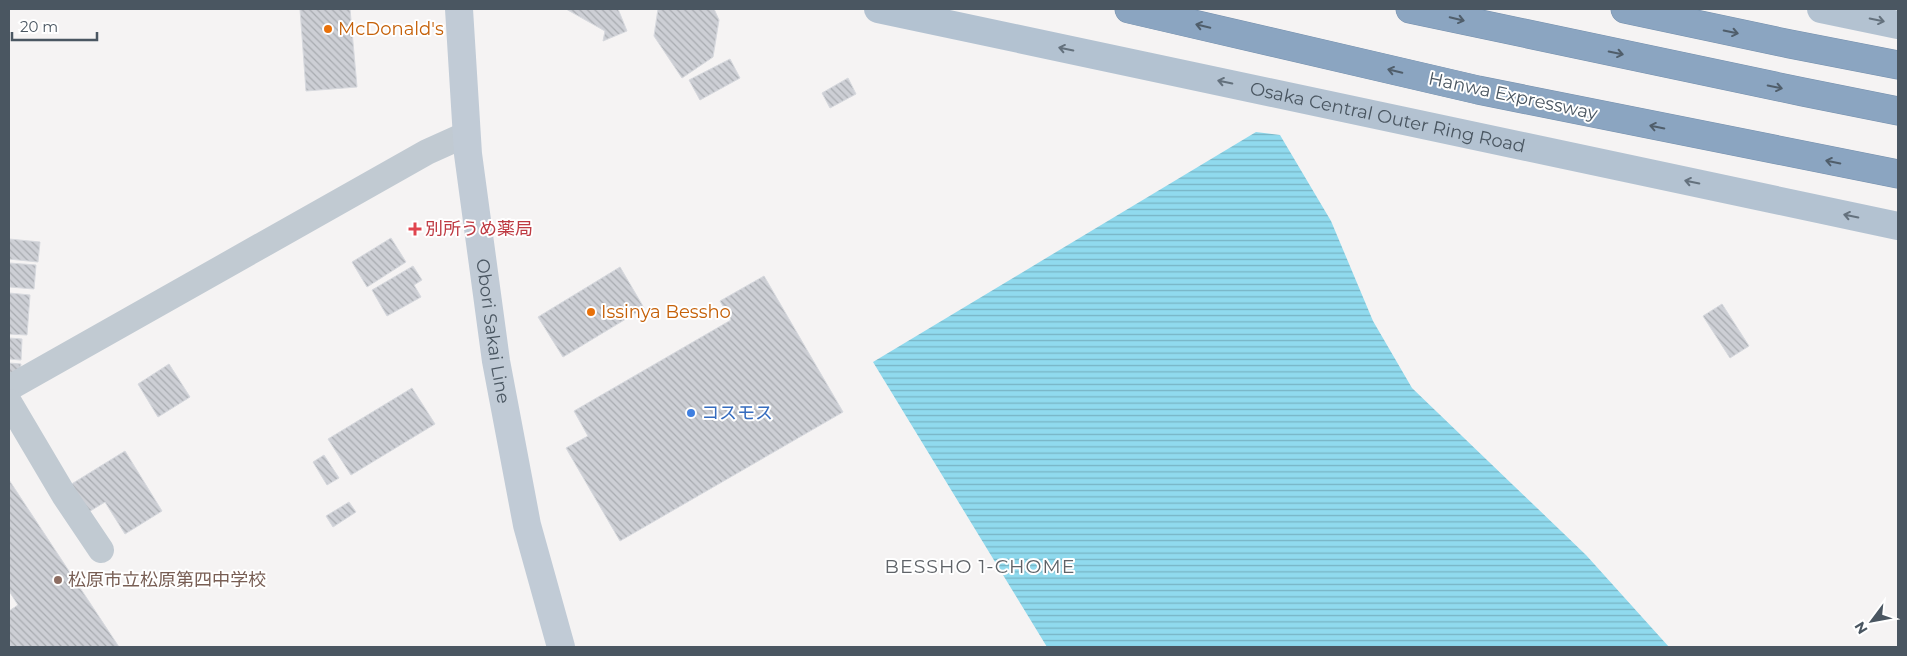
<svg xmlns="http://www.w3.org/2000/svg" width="1907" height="656" viewBox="0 0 1907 656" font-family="Montserrat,'Noto Sans JP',sans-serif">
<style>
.water{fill:url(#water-rules)}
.building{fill:url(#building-back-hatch);stroke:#d7d9de}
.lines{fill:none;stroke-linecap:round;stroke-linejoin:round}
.motorway-casing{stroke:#7690ad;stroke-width:29}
.minor{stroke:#c1cad2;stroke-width:26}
.secondary{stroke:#c1cbd6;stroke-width:28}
.primary{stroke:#b3c2d1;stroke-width:28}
.motorway{stroke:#8ba5c1;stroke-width:28}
.oneway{stroke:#505e6b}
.oneway2{stroke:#64717d}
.food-dot{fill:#e8710a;stroke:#fff;stroke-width:2}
.health-dot{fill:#e0444e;stroke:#fff;stroke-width:2}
.shop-dot{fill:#3f7fe0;stroke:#fff;stroke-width:2}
.education-dot{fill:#8d6e63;stroke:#fff;stroke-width:2}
.labels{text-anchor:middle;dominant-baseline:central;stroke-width:4;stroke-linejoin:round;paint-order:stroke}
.food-label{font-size:18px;fill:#c56008;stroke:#fff;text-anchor:start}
.street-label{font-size:18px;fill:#4a5661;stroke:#fff}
.health-label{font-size:18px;fill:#be3a42;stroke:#fff;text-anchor:start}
.shop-label{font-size:18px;fill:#366cbe;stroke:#fff;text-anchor:start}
.education-label{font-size:18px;fill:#785e54;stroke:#fff;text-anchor:start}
.neighbourhood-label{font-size:19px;letter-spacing:1px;fill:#5f6368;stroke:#fff}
</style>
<defs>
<pattern id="water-rules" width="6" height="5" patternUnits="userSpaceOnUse" patternTransform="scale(1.25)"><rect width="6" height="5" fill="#90daee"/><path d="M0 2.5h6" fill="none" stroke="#78b4c4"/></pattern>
<pattern id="building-back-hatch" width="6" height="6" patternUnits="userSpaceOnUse" patternTransform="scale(1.25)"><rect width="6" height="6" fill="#cdcfd5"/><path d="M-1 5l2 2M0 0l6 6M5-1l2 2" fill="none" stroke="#a8abb0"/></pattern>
</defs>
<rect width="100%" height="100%" fill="#f5f3f3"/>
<!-- water -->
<path class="water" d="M1256,132l24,3 51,86 42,100 39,67 174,167 83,92h-622l-174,-285z"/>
<!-- building -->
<g class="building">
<path d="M300,9h50l7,78 -51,4z"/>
<path d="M566,9h52l9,22 -24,10 2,-10z"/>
<path d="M658,9h56l5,11 -6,37 -31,21 -28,-42z"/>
<path d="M730,59l10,19 -40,22 -11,-20z"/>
<path d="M848,78l8,16 -26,14 -8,-15z"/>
<path d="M391,238l15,24 -39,25 -15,-25z"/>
<path d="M9,239l31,3 -2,20 -29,-3z"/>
<path d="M9,263l27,2 -2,24 -24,-2z"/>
<path d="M413,266l9,14 -8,5 7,12 -34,19 -15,-26z"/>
<path d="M620,267l24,41 -81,49 -25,-40z"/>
<path d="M764,276l79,136 -223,129 -54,-93 22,-12 -14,-25 157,-91 -11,-19z"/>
<path d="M9,293l21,2 -3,40 -18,-1z"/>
<path d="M1722,304l27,42 -19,12 -27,-42z"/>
<path d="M9,338l13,1 -1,21 -12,-1z"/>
<path d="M9,363l12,1 -2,14 -10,-1z"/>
<path d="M169,364l21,33 -32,20 -20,-33z"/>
<path d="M412,388l23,36 -84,51 -23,-36z"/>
<path d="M125,451l37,60 -37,23 -20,-32 -18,11 -17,-28z"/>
<path d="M324,455l15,23 -12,7 -14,-23z"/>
<path d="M9,480l110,167h-110v-36l9,-6 -9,-14z"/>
<path d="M349,502l7,10 -23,15 -7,-11z"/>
</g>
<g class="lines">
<!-- motorway casing -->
<g class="motorway-casing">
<g id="motorway">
<path d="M1129,9l349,81 420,84"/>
<path d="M1410,9l393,83 95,19"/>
<path d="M1625,9l165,35 108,21"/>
</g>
</g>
<!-- minor -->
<g class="minor">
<path d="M9,388l418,-236 40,-18"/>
<path d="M9,402l55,93 37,55"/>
</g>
<!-- secondary -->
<path class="secondary" id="s1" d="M459,9l9,145 28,207 31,164 34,122"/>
<!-- primary -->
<g class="primary">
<path id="s2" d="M878,9l1020,217"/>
<path d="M1821,9l77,16"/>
</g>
<!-- motorway -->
<use href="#motorway" class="motorway"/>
</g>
<!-- one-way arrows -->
<defs><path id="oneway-shaft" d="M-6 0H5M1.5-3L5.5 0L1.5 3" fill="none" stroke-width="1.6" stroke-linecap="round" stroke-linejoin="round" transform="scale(1.25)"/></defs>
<g class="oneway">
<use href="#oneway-shaft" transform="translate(1457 19) rotate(13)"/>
<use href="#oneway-shaft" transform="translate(1203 26) rotate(-167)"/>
<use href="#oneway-shaft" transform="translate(1731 32) rotate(12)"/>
<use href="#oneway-shaft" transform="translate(1616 53) rotate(12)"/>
<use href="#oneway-shaft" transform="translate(1395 71) rotate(-167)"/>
<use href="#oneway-shaft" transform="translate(1775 87) rotate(12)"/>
<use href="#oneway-shaft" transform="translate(1657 127) rotate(-169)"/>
<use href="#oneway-shaft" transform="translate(1833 162) rotate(-169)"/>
</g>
<g class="oneway2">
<use href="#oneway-shaft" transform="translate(1877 20) rotate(12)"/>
<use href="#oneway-shaft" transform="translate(1066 49) rotate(-168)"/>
<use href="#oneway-shaft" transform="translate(1225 82) rotate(-168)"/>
<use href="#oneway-shaft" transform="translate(1692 182) rotate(-168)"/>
<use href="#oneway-shaft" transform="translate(1851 216) rotate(-168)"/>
</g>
<!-- markers -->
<g class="food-dot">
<circle cx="328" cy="29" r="5"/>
<circle cx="591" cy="312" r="5"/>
</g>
<path class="health-dot" d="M412.5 221.5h5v5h5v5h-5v5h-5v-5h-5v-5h5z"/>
<circle class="shop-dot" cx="691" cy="413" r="5"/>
<circle class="education-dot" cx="58" cy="580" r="5"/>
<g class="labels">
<!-- food labels -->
<g class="food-label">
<text x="338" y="29">McDonald's</text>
<text x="601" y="312">Issinya Bessho</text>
</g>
<!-- street labels -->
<g class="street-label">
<text transform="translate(1513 96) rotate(12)">Hanwa Expressway</text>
<text stroke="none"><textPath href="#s2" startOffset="521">Osaka Central Outer Ring Road</textPath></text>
<text stroke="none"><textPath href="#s1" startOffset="324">Obori Sakai Line</textPath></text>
</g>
<!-- health labels -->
<g class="health-label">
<text x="425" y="229">別所うめ薬局</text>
</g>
<!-- shop labels -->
<g class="shop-label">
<text x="701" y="413">コスモス</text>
</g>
<!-- education labels -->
<g class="education-label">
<text x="68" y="580">松原市立松原第四中学校</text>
</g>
<!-- neighbourhood labels -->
<g class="neighbourhood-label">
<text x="980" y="566">BESSHO 1-CHOME</text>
</g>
</g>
<!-- border -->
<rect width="1907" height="656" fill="none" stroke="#4a5661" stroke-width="20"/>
<!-- north arrow -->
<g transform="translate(1872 621) rotate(238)" stroke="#ffffff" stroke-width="4" paint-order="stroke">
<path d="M0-4L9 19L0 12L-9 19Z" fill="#4a5661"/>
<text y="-8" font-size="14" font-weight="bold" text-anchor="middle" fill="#4a5661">N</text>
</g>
<!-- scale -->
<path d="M12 32v8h85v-8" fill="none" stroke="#4a5661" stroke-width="2.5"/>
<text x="20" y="32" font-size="15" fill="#4a5661" stroke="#ffffff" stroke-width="4" paint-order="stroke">20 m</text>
</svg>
